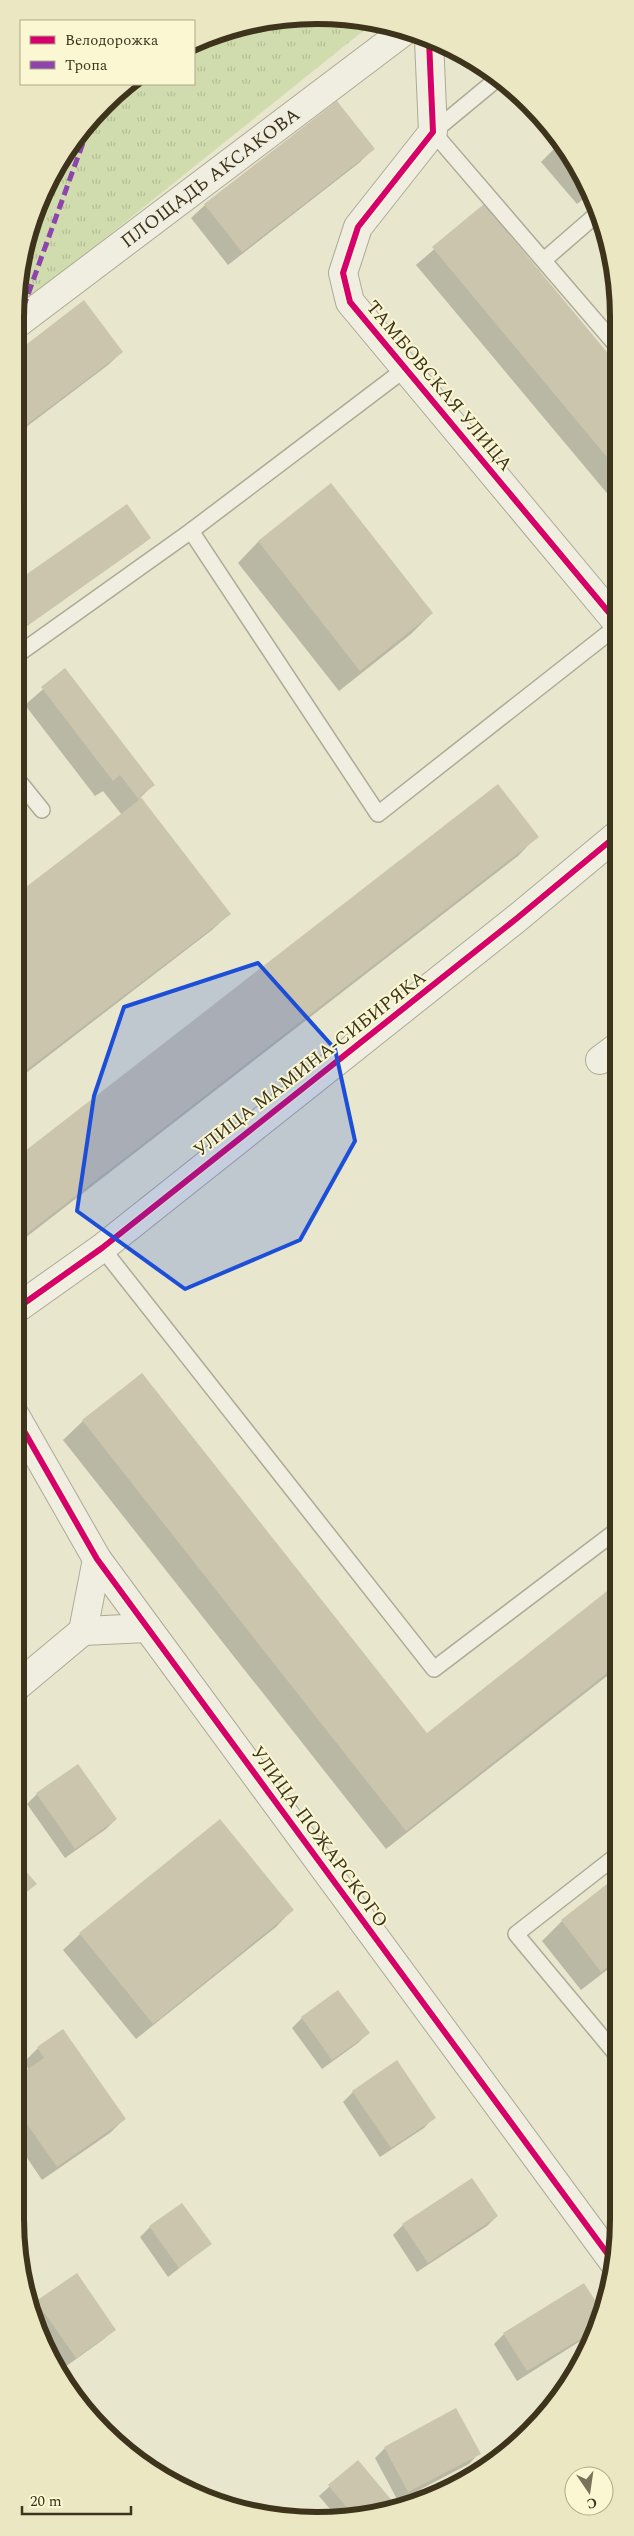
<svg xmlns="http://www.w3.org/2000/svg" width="634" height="2536" viewBox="0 0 634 2536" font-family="Spectral,serif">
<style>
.park{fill:url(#park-tufts)}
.shadow{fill:#0003}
.building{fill:#ccc5ad}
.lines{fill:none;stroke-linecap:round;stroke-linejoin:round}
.lane-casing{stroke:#adaa96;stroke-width:18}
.street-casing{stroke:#adaa96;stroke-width:30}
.lane{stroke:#efeee0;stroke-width:15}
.street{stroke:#efeee0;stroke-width:28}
.quiet{stroke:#8e44ad;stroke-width:5;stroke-dasharray:10 5;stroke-linecap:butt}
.cycleway-casing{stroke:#faf7d2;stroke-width:9}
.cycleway{stroke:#d6006c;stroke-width:6}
.marked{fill:#1d4ed8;fill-opacity:0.2;stroke:#1d4ed8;stroke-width:4;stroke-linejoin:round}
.labels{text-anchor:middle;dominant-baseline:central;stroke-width:4;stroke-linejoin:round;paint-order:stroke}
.street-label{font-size:19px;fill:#3e341c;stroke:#faf7d2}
.rim{fill:none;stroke:#3e341c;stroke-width:6}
</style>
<defs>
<pattern id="park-tufts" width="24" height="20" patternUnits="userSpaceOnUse" patternTransform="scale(1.25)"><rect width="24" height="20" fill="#d0dcae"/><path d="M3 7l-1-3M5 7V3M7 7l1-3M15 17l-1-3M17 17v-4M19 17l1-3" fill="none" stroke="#b4bd95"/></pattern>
</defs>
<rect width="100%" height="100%" fill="#e8e6cd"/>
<!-- park -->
<path class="park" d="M357,18l16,5 -355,285v-31l38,-111 72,-82h66v-36l45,-23z"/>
<!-- shadow -->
<g class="shadow">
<path d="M559,144l29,40 3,9 -14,11 -36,-42z"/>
<path d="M373,149l-14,14 -131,102 -37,-47 14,-13z"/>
<path d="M484,206l132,159v139l-200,-239z"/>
<path d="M84,302l38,50 -14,13 -91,69 1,-81z"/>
<path d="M330,485l102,128 -21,21 -72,57 -101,-128 20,-21z"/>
<path d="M149,538l-5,5 -127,90v-51z"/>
<path d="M65,670l88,115 -13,13 89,116 -17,16 -195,150v-185l105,-80 -19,-24 -8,5 -70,-91z"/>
<path d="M537,836l-19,20 -502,389v-85z"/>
<path d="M142,1374l285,361 189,-150v84l-230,180 -323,-409 20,-19z"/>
<path d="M37,1794l79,25 -10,10 -41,29 -38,-54z"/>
<path d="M616,1879v84l-35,27 -39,-49 20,-20z"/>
<path d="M292,1910l-16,17 -140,112 -73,-89 17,-16z"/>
<path d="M302,2018l66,15 -10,10 -36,26 -30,-41z"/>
<path d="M38,2048l86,71 -14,14 -68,47 -27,-40v-61l14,-9 -5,-8z"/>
<path d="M396,2062l38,55 -10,11 -44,29 -37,-55 10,-10z"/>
<path d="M472,2179l25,37 -10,10 -70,46 -24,-37 10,-10z"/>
<path d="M150,2227l60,17 -42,33 -28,-40z"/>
<path d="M37,2302l77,27 -10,10 -39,28 -29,-42 -4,-19z"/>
<path d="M599,2310l-9,25 -73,46 -23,-37 10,-10z"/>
<path d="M385,2448l94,5 -10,11 -71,37 -23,-43z"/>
<path d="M358,2461l40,48 -62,7 -17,-20z"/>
</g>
<!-- building -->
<g class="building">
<path d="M337,101l38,48 -133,103 -38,-48z"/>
<path d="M559,143l10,14 -1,1 -11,-13z"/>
<path d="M484,204l132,159v105l-184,-221z"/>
<path d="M84,300l39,52 -106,80 1,-81z"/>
<path d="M331,483l102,130 -73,58 -102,-130z"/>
<path d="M127,504l24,34 -134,95v-52z"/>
<path d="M65,668l90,117 -15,11 91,118 -214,163v-183l122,-94 -19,-25 -7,6 -72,-94z"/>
<path d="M498,784l41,53 -519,402 -4,-5v-76z"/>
<path d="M142,1373l285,360 189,-149v82l-210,165 -324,-411z"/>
<path d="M78,1764l39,55 -42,30 -39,-56z"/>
<path d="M220,1819l74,91 -141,114 -74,-91z"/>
<path d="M15,1859l22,25 -22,17z"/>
<path d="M616,1877v83l-15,12 -40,-52z"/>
<path d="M338,1990l32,43 -38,27 -31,-43z"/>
<path d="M63,2029l63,90 -69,48 -42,-60v-29l29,-20 -7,-11z"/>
<path d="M397,2060l39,58 -45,30 -39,-57z"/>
<path d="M472,2178l26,38 -70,47 -26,-39z"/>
<path d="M182,2203l30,41 -33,24 -30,-42z"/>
<path d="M77,2273l39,57 -40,28 -40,-57z"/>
<path d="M584,2283l16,25 -8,24 -65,39 -24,-38z"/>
<path d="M456,2408l25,46 -73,38 -24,-45z"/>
<path d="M358,2460l41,49 -46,6 -25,-30z"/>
</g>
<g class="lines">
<!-- lane casing -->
<g class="lane-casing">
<g id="lane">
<path d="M497,79l-64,53 183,213"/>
<path d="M544,260l53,-46"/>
<path d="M191,531l187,283 238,-187"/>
<path d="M17,655l174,-124 214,-162"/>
<path d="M17,779l25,31"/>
<path d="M102,1248l332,421 182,-138"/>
<path d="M616,2054l-100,-120 100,-78"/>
</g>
</g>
<!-- street casing -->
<g class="street-casing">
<g id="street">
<path d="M429,40l4,92 -75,95 -15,46 7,29 266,319"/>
<path id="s1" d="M18,323l385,-291"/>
<path d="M600,1060l16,-12"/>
<path d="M16,1309l86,-61 414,-329 100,-83"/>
<path d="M16,1417l81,142 518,705"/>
<path d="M83,1631l64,-3"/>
<path d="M16,1687l67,-56 14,-72"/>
</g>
</g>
<!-- lane -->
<use href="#lane" class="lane"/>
<!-- street -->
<use href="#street" class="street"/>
<!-- quiet -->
<path class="quiet" d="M18,322l70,-193"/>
<!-- cycleway casing -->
<g class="cycleway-casing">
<g id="cycleway">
<path d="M429,40l4,92 -75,95 -15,46 7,29 266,319"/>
<path d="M16,1309l86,-61 414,-329 100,-83"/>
<path d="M16,1417l81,142 518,705"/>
</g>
</g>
<!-- cycleway -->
<use href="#cycleway" class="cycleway"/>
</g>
<!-- marked area -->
<path class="marked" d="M258,963l77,86 20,92 -55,99 -115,49 -108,-78 17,-115 30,-89z"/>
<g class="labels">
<!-- street labels -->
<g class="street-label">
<text stroke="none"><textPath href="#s1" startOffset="241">ПЛОЩАДЬ АКСАКОВА</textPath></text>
<text transform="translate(439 386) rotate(50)">ТАМБОВСКАЯ УЛИЦА</text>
<text transform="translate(310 1064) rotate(-38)">УЛИЦА МАМИНА-СИБИРЯКА</text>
<text transform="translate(319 1837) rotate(54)">УЛИЦА ПОЖАРСКОГО</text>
</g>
</g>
<!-- crop -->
<path d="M0 0H634V2536H0ZM317 24H317A293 293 0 0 1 610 317V2219A293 293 0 0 1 317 2512H317A293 293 0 0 1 24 2219V317A293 293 0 0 1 317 24Z" fill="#ebe7c3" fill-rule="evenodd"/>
<path class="rim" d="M317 24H317A293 293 0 0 1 610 317V2219A293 293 0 0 1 317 2512H317A293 293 0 0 1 24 2219V317A293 293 0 0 1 317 24Z"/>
<!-- legend -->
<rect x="20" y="20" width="175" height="65" fill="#faf7d2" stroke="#afa989"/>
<rect x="30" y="36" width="25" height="8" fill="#d6006c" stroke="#afa989"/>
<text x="65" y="45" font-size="15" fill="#3e341c">Велодорожка</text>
<rect x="30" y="61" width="25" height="8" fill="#8e44ad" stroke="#afa989"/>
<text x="65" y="70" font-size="15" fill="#3e341c">Тропа</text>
<!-- north arrow -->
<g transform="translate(589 2491) rotate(167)"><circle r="24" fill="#faf7d2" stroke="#afa989"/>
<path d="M0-4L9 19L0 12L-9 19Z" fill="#7a725a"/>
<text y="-8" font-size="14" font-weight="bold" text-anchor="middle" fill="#3e341c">С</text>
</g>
<!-- scale -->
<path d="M22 2506v8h109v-8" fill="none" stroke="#3e341c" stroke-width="2.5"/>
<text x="30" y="2506" font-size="15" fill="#3e341c" stroke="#faf7d2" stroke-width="4" paint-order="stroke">20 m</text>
</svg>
